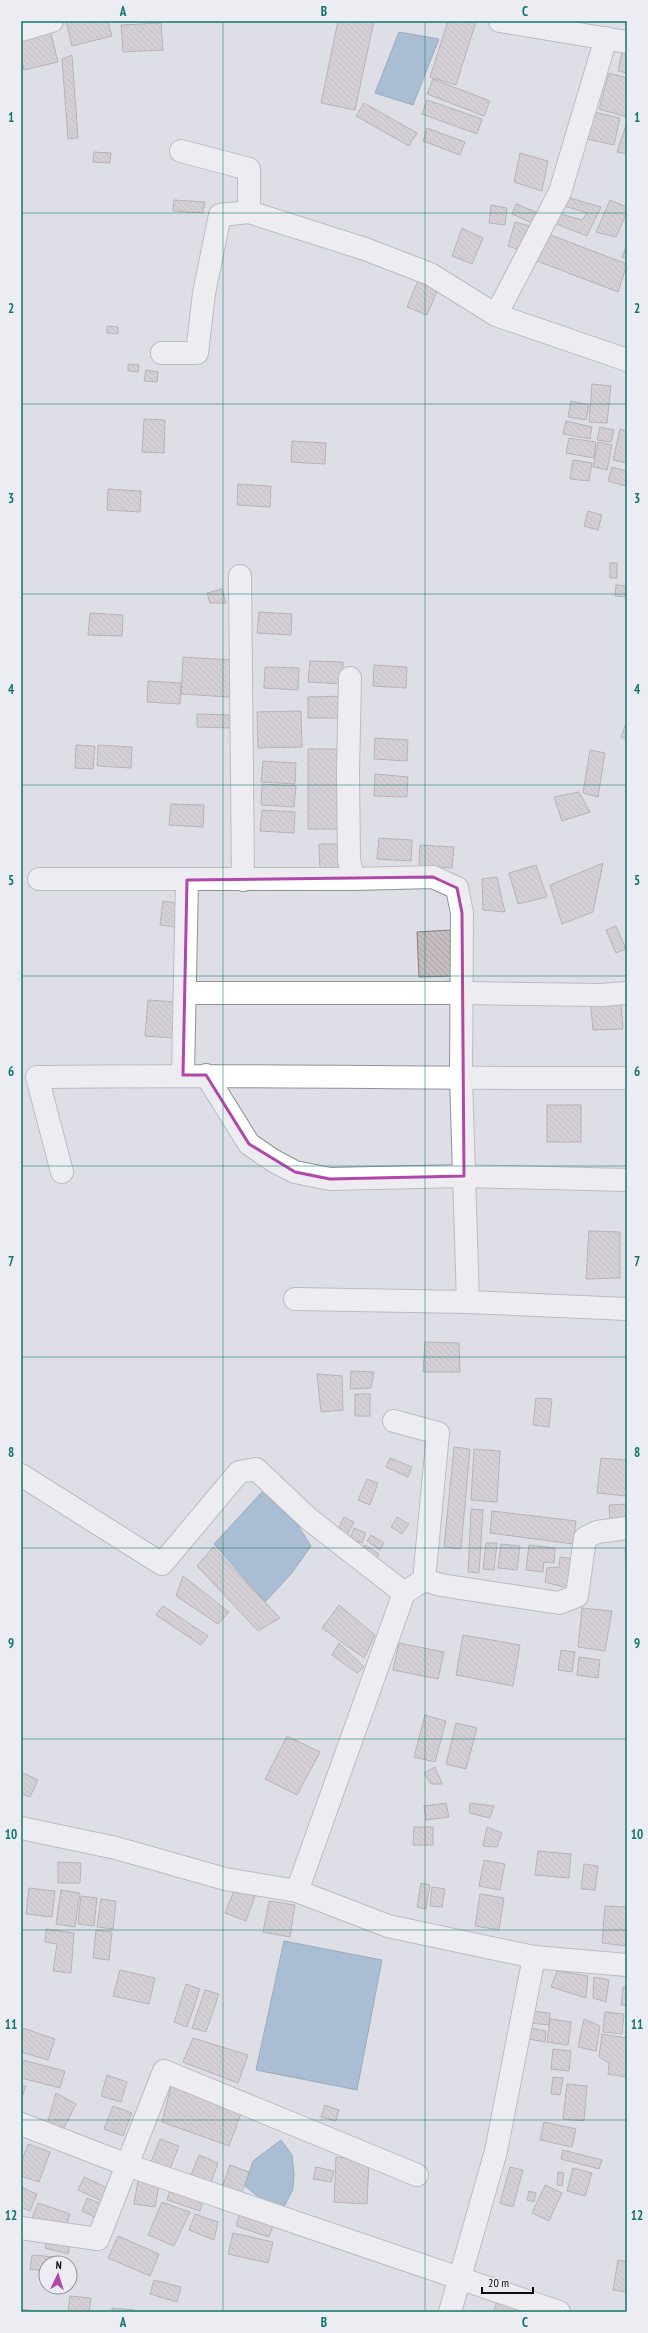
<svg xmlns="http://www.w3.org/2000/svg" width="648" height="2333" viewBox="0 0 648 2333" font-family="'PT Sans Narrow',sans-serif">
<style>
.water{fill:#6997be;stroke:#4d6d89}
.building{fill:url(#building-back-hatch);stroke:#857e81}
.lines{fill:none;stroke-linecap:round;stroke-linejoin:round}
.minor-casing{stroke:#909197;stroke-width:24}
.minor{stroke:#fff;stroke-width:22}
.marked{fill:none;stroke:#b147a8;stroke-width:3;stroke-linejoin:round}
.grid{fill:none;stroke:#0f766e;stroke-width:1;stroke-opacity:0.55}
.neatline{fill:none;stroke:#0f766e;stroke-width:1.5}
.grid-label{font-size:13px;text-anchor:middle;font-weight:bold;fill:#0f766e}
</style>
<defs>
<pattern id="building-back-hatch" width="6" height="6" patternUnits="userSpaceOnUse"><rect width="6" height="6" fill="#c5bdc0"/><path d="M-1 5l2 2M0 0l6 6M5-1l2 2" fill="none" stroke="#a8a1a4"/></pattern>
</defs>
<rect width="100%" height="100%" fill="#dedfe6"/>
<!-- water -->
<g class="water">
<path d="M399,32l40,7 -26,66 -38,-12z"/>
<path d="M262,1492l35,32 14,22 -20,28 -26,28 -51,-58z"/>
<path d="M284,1941l98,19 -25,130 -101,-20z"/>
<path d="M281,2140l11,15 2,19 -1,15 -8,16 -15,1 -25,-20 8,-25z"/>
</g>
<!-- building -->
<g class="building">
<path d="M66,21h42l4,15 -40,10z"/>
<path d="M338,21h36l-19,89 -34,-7z"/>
<path d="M448,21l28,1 -20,63 -26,-8z"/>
<path d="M161,23l2,27 -40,2 -2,-27z"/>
<path d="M50,30l8,32 -34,8 -3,-13v-20z"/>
<path d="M624,43l3,1v29l-9,-2z"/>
<path d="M72,55l6,83 -10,1 -6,-80z"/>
<path d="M609,73l18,5v39l-28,-8z"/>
<path d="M433,79l57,22 -6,15 -57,-22z"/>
<path d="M427,100l55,19 -5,15 -55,-20z"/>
<path d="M364,103l53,30 -8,13 -53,-30z"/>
<path d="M594,112l26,6 -6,27 -27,-6z"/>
<path d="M627,122v32l-10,-2z"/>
<path d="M427,128l38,14 -5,13 -37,-14z"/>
<path d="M94,152l17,1 -1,10 -17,-1z"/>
<path d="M520,153l28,8 -6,30 -28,-9z"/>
<path d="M570,198l31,9 -14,29 -33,-13 7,-9 21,6 5,-7 -23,-7z"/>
<path d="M174,200l31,2 -2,11 -30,-2z"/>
<path d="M610,200l17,7v5l-11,25 -20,-5z"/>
<path d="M516,204l25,10 -4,11 -25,-11z"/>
<path d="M491,205l16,3 -2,17 -16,-2z"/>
<path d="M515,222l22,6 -11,24 -18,-6z"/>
<path d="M462,228l21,10 -11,26 -20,-8z"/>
<path d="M548,234l79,30 -9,28 -81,-31z"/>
<path d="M627,244v15l-5,-2z"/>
<path d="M418,280l20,9 -11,26 -20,-8z"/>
<path d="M107,326l11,1v7l-11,-1z"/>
<path d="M128,364l11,1 -1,7 -10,-1z"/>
<path d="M146,370l12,2 -1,10 -13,-1z"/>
<path d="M592,384l19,2 -4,37 -18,-1z"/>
<path d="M571,401l18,4 -3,15 -18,-3z"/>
<path d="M144,419l21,1 -1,33 -22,-1z"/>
<path d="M566,421l26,6 -2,12 -27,-5z"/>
<path d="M600,427l14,3 -3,12 -14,-2z"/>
<path d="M620,429l7,2v32l-14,-3z"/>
<path d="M569,438l27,4 -2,16 -28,-5z"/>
<path d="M292,441l34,2 -1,21 -34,-2z"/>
<path d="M598,442l14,3 -5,25 -14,-3z"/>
<path d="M573,460l19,3 -3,18 -19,-2z"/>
<path d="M612,467l15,4 -2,15 -17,-5z"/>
<path d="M238,484l33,2 -1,21 -33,-2z"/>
<path d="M108,489l33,2 -1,21 -33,-2z"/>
<path d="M588,511l14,4 -4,15 -14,-4z"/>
<rect x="610" y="563" width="7" height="15"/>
<path d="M616,585l11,1v11l-12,-1z"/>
<path d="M222,589l4,14h-16l-3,-10z"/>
<path d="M259,612l33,2 -1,21 -34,-2z"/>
<path d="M90,613l33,2 -1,21 -34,-1z"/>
<path d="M183,657l49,3 -3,37 -48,-3z"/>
<path d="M310,661l33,1 -1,22 -34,-2z"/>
<path d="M374,665l33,2 -1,21 -33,-2z"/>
<path d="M265,667l34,1 -1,22 -34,-2z"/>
<path d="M148,681l33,2 -1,21 -33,-2z"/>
<path d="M345,696l1,22h-38v-21z"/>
<path d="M301,711l1,36 -44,1 -1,-36z"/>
<path d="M197,714l33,1v13l-33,-1z"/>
<path d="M626,723h1v16l-6,-2z"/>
<path d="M375,738l33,2 -1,21 -33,-2z"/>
<path d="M76,745l19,1 -2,23 -18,-1z"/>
<path d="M98,745l34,2 -1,21 -34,-2z"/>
<path d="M308,749h34l1,80h-35z"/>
<path d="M590,750l15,3 -7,44 -15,-4z"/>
<path d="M263,761l33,2 -1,21 -34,-2z"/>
<path d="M375,774l33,3 -1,20 -33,-1z"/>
<path d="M262,784l34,2 -2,21 -33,-2z"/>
<path d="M579,792l11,20 -28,9 -8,-24z"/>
<path d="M171,804l33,1 -1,22 -34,-2z"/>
<path d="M262,810l33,2 -1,21 -34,-2z"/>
<path d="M379,838l33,2 -1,21 -34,-2z"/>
<path d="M319,844h21l1,25 -21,1z"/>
<path d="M420,845l34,2 -2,21 -33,-2z"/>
<path d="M603,863l-10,49 -31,12 -12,-39z"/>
<path d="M536,865l11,32 -29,7 -9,-31z"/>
<path d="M497,877l8,35 -22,-2 -1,-31z"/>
<path d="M163,901l23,3 -3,24 -23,-3z"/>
<path d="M616,926l10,23 -10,4 -10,-23z"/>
<path d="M451,930l2,46 -34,1 -2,-45z"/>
<path d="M590,999l31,4 2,26 -30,1z"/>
<path d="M148,1000l29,2 -3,36 -29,-2z"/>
<rect x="547" y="1105" width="34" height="37"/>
<path d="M589,1231l31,1v46l-34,1z"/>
<path d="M425,1342l34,1 1,29h-37z"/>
<path d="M351,1371l23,1 -3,16 -21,1z"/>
<path d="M317,1374l25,2 1,34 -22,2z"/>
<rect x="355" y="1394" width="15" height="22"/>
<path d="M536,1398l16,1 -3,28 -16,-2z"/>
<path d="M454,1447l16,2 -9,100 -17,-2z"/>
<path d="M474,1449l26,2 -3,51 -26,-2z"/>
<path d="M390,1458l22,9 -4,10 -22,-10z"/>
<path d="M601,1458l26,2v36l-30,-3z"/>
<path d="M367,1479l11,4 -8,22 -12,-5z"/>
<path d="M627,1504v16l-17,1 -1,-16z"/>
<path d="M471,1509l12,1 -4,63 -11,-1z"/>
<path d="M492,1511l84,10 -3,23 -83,-11z"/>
<path d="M344,1517l10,5 -8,15 -10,-4z"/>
<path d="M397,1517l12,7 -7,10 -11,-7z"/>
<path d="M354,1528l12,5 -4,10 -12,-4z"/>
<path d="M371,1535l13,8 -4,7 -13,-9z"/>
<path d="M486,1543h11l-3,27 -11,-1z"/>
<path d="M501,1544l19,2 -3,24 -19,-2z"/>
<path d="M365,1545l14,9 -6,10 -14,-10z"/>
<path d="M529,1545l26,3 -1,15 -10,-1 -1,10 -17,-2z"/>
<path d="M213,1547l67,71 -22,13 -61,-65z"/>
<path d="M625,1549h2v29z"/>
<path d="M560,1557l16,2 -2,22 -11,6 -18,-5 2,-14 12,-1z"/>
<path d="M183,1576l46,36 -11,12 -42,-28z"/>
<path d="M339,1605l36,30 -11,23 -42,-30z"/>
<path d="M163,1606l45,30 -7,9 -45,-30z"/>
<path d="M582,1608l30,3 -7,40 -27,-4z"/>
<path d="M463,1635l57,10 -7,41 -57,-11z"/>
<path d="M339,1643l25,24 -7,6 -25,-18z"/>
<path d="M399,1643l45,9 -6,27 -45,-9z"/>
<path d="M561,1650l14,2 -3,20 -14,-2z"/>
<path d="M579,1657l21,3 -2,18 -21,-3z"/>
<path d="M425,1715l21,6 -11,41 -21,-5z"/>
<path d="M456,1723l21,5 -11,41 -20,-5z"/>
<path d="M287,1736l33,16 -23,43 -32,-16z"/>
<path d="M435,1767l7,17h-11l-7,-11z"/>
<path d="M21,1772l17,8 -8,17 -9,-4z"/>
<path d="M446,1803l3,14 -23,3 -2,-14z"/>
<path d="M470,1803l24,3 -4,12 -21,-5z"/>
<path d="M414,1827h19v18h-20z"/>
<path d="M487,1827l15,6 -5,14 -14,-1z"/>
<path d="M538,1851l33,3 -2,24 -34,-3z"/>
<path d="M484,1860l21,4 -5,26 -21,-4z"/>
<path d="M58,1862l23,1 -1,20h-22z"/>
<path d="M584,1864l14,2 -3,24 -14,-1z"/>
<path d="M421,1883l9,2 -4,24 -9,-2z"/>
<path d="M432,1887l13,2 -3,18 -12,-1z"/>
<path d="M29,1888l26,3 -3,26 -26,-3z"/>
<path d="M235,1888l20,8 -9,25 -21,-8z"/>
<path d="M61,1890l19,3 -5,34 -19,-3z"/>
<path d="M480,1894l24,4 -5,32 -24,-4z"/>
<path d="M81,1896l16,2 -3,28 -16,-2z"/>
<path d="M101,1899l15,2 -3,28 -16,-2z"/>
<path d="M269,1901l26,4 -5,32 -27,-5z"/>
<path d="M605,1906l22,1v39l-25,-3z"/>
<path d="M46,1929l28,4 -3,40 -18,-2 4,-27 -12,-2z"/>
<path d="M96,1930l16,2 -3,28 -16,-2z"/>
<path d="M120,1970l35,8 -6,26 -36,-8z"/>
<path d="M557,1971l31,5 -2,22 -35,-11z"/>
<path d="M594,1977l15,3 -3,22 -13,-4z"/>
<path d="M186,1984l14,5 -13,38 -13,-5z"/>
<path d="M623,1987h4v18h-6z"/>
<path d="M205,1990l14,4 -13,38 -14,-4z"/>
<path d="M530,2011l20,2 -1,12 -20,-2z"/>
<path d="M605,2012l19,2 -2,20 -19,-2z"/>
<path d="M550,2019l21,3 -3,23 -21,-3z"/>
<path d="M584,2019l16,7 -4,25 -18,-4z"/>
<path d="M525,2027l21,4 -1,11 -22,-4z"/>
<path d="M23,2028l32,11 -7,21 -27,-8z"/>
<path d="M602,2034l25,4v39l-19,-3 1,-11 -10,-6z"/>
<path d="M193,2038l55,17 -10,28 -55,-21z"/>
<path d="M553,2049l18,2 -2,20 -18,-2z"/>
<path d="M22,2060l43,11 -5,17 -39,-10z"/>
<path d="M107,2075l20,7 -6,20 -20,-6z"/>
<path d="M553,2077l10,1 -3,17 -9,-1z"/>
<path d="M172,2082l70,29 -13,35 -67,-24z"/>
<path d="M21,2084l5,2 -5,14z"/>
<path d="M567,2084l20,2 -3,35 -21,-2z"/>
<path d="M56,2093l20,11 -16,32 -15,-4z"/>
<path d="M325,2105l14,5 -3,11 -15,-4z"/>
<path d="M113,2106l19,7 -9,23 -19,-7z"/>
<path d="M544,2122l32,7 -4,18 -32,-7z"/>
<path d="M160,2139l19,7 -9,23 -19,-7z"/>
<path d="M28,2144l22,8 -11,30 -18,-6v-13z"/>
<path d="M563,2150l39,10 -3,9 -38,-10z"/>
<path d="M199,2155l19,8 -8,22 -20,-7z"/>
<path d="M336,2157l33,2 -2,45 -33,-2z"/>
<path d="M230,2165l19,7 -8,23 -19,-7z"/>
<path d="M316,2167l18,4 -3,11 -18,-3z"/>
<path d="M510,2167l13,3 -10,37 -13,-4z"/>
<path d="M573,2168l19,5 -7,23 -18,-5z"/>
<path d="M558,2172l6,1 -2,13 -5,-1z"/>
<path d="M139,2175l21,4 -5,28 -21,-3z"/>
<path d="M84,2177l28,13 -6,13 -28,-13z"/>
<path d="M172,2183l33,11 -5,17 -33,-11z"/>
<path d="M545,2185l17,8 -13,28 -17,-8z"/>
<path d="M21,2187l16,7 -7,17 -9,-4z"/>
<path d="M529,2191l7,2 -2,9 -7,-2z"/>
<path d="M87,2198l22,9 -6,14 -21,-10z"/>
<path d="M162,2202l28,10 -16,34 -26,-11z"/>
<path d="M38,2203l32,11 -5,16 -33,-12z"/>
<path d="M241,2209l34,11 -6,17 -33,-11z"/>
<path d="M195,2214l23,8 -4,18 -25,-10z"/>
<path d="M233,2233l40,9 -5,21 -40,-9z"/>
<path d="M49,2234l22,6 -3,14 -23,-6z"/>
<path d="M118,2236l41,18 -9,22 -42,-18z"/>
<path d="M32,2255l23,2 -1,6h-8v8l-16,-2z"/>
<path d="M618,2260l9,1v31l-14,-2z"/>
<path d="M154,2280l27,7 -4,15 -27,-8z"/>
<path d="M70,2296l21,2 -2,14h-21z"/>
<path d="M498,2298l41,14h-46z"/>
<path d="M112,2308l22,2v2h-22z"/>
<path d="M21,2309l21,3h-21z"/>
</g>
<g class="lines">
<!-- minor casing -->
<g class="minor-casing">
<g id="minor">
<path d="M500,21l127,21"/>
<path d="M21,30l31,-9"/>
<path d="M181,151l68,18v43l116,37 65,25 66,41 131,45"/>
<path d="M496,315l64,-123 46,-154"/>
<path d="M162,353h35l7,-60 16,-78 29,-3"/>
<path d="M240,576l3,304"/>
<path d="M350,678l-2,95 1,87 5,19"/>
<path d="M39,879h315l79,-2 24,11 5,25 -1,165 7,224 159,7"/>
<path d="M186,993h276l139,2 26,-2"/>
<path d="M183,1075l4,-195"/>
<path d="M206,1075l43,69 25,17 21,11 35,7 134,-3 163,4"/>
<path d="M62,1172l-25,-95c197,-3 393,2 590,1"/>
<path d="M295,1299l173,3"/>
<path d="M394,1421l44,12 -14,147"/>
<path d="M21,1475l141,89 77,-92 17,-3 53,50 95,74"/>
<path d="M21,1828l95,20 109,31 72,12 91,35 146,31 93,8"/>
<path d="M297,1891l107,-298 20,-13 17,5 118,18 18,-7 8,-58 12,-6 30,-4"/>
<path d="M21,2124l106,41 432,147"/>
<path d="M21,2228l77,11 66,-168 253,104"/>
<path d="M450,2312l46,-161 38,-194"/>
</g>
</g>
<!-- minor -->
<use href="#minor" class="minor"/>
</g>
<!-- marked area -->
<path d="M0 0H648V2333H0ZM433,877l24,11 5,25 2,263 -134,3 -35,-7 -46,-28 -43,-69h-23l4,-195z" fill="#dedfe6" fill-opacity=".55" fill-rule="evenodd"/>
<path class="marked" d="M433,877l24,11 5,25 2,263 -134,3 -35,-7 -46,-28 -43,-69h-23l4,-195z"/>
<!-- grid -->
<path class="grid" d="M223,21v2291M425,21v2291M21,213h606M21,404h606M21,594h606M21,785h606M21,976h606M21,1166h606M21,1357h606M21,1548h606M21,1739h606M21,1930h606M21,2120h606"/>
<!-- border -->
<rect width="648" height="2333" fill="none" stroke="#ececf3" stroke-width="44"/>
<!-- north arrow -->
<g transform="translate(58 2275) rotate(4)"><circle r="19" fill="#ececf3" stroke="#929297"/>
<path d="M0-3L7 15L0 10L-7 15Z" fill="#b147a8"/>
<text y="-6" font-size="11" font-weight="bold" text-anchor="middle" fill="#0c0c0e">N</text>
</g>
<!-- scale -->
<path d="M482 2287v6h51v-6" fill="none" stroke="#0c0c0e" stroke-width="2"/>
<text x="488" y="2287" font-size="12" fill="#0c0c0e" stroke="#ececf3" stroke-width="3" paint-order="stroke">20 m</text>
<rect x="22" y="22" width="604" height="2289" class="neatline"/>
<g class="grid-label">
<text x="123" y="16">A</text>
<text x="324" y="16">B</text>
<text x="525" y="16">C</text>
<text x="11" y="122">1</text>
<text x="637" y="122">1</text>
<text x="11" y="313">2</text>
<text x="637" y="313">2</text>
<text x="11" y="503">3</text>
<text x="637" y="503">3</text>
<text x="11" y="694">4</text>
<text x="637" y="694">4</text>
<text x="11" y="885">5</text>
<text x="637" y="885">5</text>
<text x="11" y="1076">6</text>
<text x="637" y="1076">6</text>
<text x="11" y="1266">7</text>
<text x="637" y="1266">7</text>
<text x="11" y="1457">8</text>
<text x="637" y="1457">8</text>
<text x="11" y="1648">9</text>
<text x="637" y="1648">9</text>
<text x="11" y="1839">10</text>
<text x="637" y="1839">10</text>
<text x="11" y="2029">11</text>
<text x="637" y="2029">11</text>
<text x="11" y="2220">12</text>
<text x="637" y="2220">12</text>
<text x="123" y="2327">A</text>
<text x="324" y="2327">B</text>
<text x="525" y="2327">C</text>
</g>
</svg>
